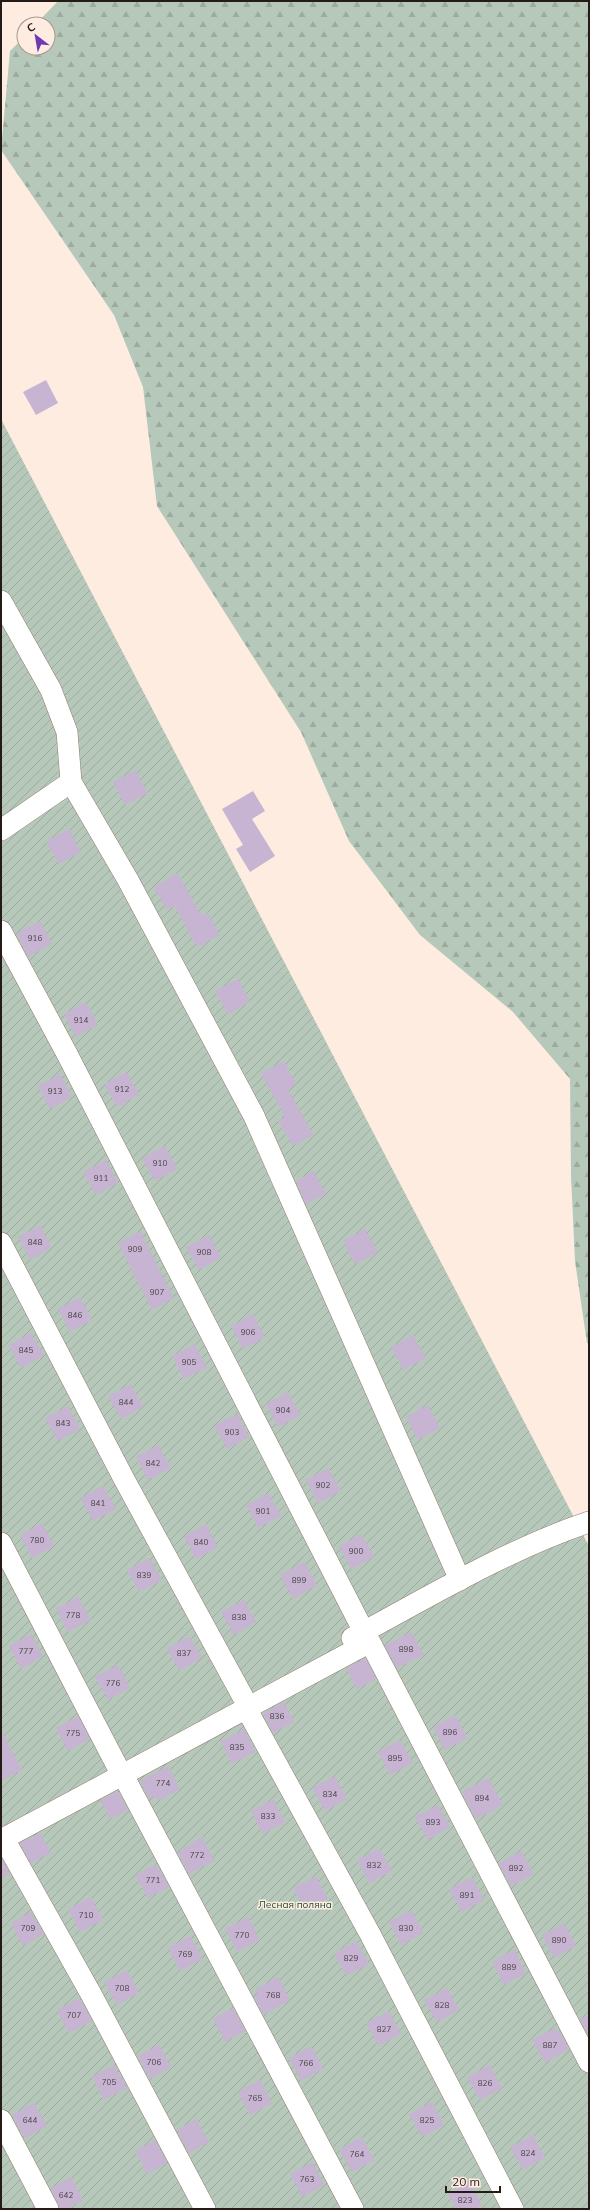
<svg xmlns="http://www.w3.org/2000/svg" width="590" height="2210" viewBox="0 0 590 2210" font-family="Mulish,sans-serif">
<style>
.forest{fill:url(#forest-firs)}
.garden{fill:url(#garden-furrows)}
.building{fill:#c7b4d3}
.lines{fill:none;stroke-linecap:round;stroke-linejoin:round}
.minor-casing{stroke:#917c71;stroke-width:22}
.minor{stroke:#fff;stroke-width:21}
.labels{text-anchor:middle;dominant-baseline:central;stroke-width:3;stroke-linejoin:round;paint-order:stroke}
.number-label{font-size:8px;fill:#4d4146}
.park-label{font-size:10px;fill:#1f5130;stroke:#feece1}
</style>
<defs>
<pattern id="forest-firs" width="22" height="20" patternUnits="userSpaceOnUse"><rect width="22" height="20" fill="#b5c8b9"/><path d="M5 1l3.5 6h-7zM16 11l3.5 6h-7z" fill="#9cab9e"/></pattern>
<pattern id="garden-furrows" width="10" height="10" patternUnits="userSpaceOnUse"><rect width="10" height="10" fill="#b5c8b9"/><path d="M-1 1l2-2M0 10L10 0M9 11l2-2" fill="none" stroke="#9cab9e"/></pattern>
</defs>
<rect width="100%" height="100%" fill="#feece1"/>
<!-- forest -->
<path class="forest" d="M58,1h531v1343l-2,-1 -12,-82 -4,-85 -1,-97 -57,-67 -93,-77 -71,-94 -48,-109 -144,-226 -14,-119 -29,-72 -113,-165 9,-99 14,-14v11h24v-24h-12z"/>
<!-- garden -->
<path class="garden" d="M1,419l588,1127v663h-588z"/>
<!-- building -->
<g class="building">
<path d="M46,380l12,23 -22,12 -13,-23z"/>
<path d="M135,770l13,23 -23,12 -12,-23z"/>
<path d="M253,791l12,20 -13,8 23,37 -25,16 -14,-23 7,-4 -21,-36z"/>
<path d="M69,829l12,23 -22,12 -13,-23z"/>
<path d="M177,873l25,43 5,-4 13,23 -23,12 -22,-41 -8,4 -13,-23z"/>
<path d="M40,921l12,23 -24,13 -11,-24z"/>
<path d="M238,979l12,23 -22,12 -13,-23z"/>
<path d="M86,1002l12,23 -22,12 -12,-23z"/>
<path d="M284,1061l12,23 -8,5 25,46 -20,11 -15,-26 7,-3 -24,-44z"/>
<path d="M127,1072l12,23 -22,12 -13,-23z"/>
<path d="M60,1074l12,23 -22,12 -12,-23z"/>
<path d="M165,1146l12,23 -22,12 -13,-23z"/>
<path d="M106,1160l12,23 -22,12 -13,-23z"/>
<path d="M313,1171l13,23 -20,10 -10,-23z"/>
<path d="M40,1225l12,23 -22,12 -12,-23z"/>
<path d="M365,1229l13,23 -23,12 -12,-23z"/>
<path d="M140,1231l34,67 -22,12 -34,-67z"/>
<path d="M209,1235l12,23 -22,12 -13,-23z"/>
<path d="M80,1297l12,23 -22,12 -12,-23z"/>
<path d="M253,1314l12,23 -22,12 -12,-23z"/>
<path d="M31,1333l13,23 -23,12 -12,-23z"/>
<path d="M413,1335l13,23 -23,12 -12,-23z"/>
<path d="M194,1344l13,23 -23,12 -12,-23z"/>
<path d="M131,1384l12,23 -22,12 -13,-23z"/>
<path d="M288,1392l13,23 -23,12 -12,-23z"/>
<path d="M428,1405l12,23 -22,12 -12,-23z"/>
<path d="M68,1406l12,23 -22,12 -13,-23z"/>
<path d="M237,1414l12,23 -22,12 -13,-23z"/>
<path d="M158,1445l13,23 -23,12 -12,-23z"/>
<path d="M328,1468l13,23 -23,12 -12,-23z"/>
<path d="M103,1486l13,23 -23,12 -12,-23z"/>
<path d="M268,1493l13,23 -23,12 -12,-23z"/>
<path d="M42,1523l12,23 -22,12 -12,-23z"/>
<path d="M206,1524l12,23 -22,12 -12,-23z"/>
<path d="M361,1534l13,23 -23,12 -12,-23z"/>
<path d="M149,1558l13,22 -23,12 -12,-22z"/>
<path d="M304,1562l13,23 -24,14 -13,-24z"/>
<path d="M78,1597l13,23 -23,12 -12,-23z"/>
<path d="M244,1600l12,22 -22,13 -13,-23z"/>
<path d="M411,1632l13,23 -27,13 -12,-22z"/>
<path d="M31,1634l12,22 -22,13 -12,-23z"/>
<path d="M189,1636l13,22 -23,13 -12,-23z"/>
<path d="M365,1658l11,21 -19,10 -11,-20z"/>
<path d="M118,1665l12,23 -22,12 -13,-23z"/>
<path d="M284,1702l10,20 -21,11 -10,-20z"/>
<path d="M455,1715l12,23 -22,12 -12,-23z"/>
<path d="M78,1716l12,23 -22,12 -12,-23z"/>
<path d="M244,1729l11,23 -23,12 -12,-23z"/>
<path d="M1,1731l21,39 -21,11z"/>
<path d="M400,1740l13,23 -23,12 -12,-23z"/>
<path d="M168,1766l12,23 -22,12 -3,-5 -6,3 -9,-18z"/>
<path d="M335,1776l12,23 -22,12 -13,-23z"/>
<path d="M488,1778l15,27 -27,14 -14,-27z"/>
<path d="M118,1791l10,19 -17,9 -11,-19z"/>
<path d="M273,1799l12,23 -22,12 -12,-23z"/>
<path d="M438,1805l12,22 -22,13 -13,-23z"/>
<path d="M40,1833l11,20 -20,10 -11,-20z"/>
<path d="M202,1837l13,23 -26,14 -11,-22z"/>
<path d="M379,1848l13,23 -23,12 -12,-23z"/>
<path d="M521,1851l13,23 -23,12 -12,-23z"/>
<path d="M1,1858l9,16 -9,4z"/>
<path d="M156,1864l13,23 -21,11 -13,-23z"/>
<path d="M316,1876l12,23 -22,12 -13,-23z"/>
<path d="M472,1877l12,23 -22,12 -13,-23z"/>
<path d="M91,1897l12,23 -23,12 -12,-23z"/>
<path d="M411,1910l13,23 -23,12 -12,-23z"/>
<path d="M31,1912l13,22 -21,12 -12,-23z"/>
<path d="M248,1917l12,23 -22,12 -13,-23z"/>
<path d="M564,1923l12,23 -22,12 -12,-23z"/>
<path d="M190,1936l13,23 -23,12 -12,-23z"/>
<path d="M356,1941l13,23 -23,12 -12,-23z"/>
<path d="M514,1949l12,24 -22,12 -12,-23z"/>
<path d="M127,1970l12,23 -22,12 -13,-23z"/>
<path d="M278,1977l12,23 -26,15 -10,-18 4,-3 -2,-5z"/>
<path d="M447,1988l12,22 -22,12 -13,-22z"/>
<path d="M79,1998l13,23 -23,12 -12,-23z"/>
<path d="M233,2008l12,23 -20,11 -12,-23z"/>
<path d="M389,2011l12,23 -22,12 -13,-23z"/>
<path d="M589,2015v21l-9,-17z"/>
<path d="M555,2028l2,4 2,-1 10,18 -24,14 -13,-23z"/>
<path d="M159,2045l12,22 -21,12 -12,-23z"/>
<path d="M311,2046l12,23 -22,12 -12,-23z"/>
<path d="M114,2065l13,23 -23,12 -12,-23z"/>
<path d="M490,2065l12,23 -22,12 -13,-23z"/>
<path d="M260,2080l12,23 -22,12 -12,-23z"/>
<path d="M432,2102l12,23 -22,12 -13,-23z"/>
<path d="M34,2103l13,23 -22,12 -13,-23z"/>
<path d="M196,2119l13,23 -20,11 -12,-23z"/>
<path d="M533,2135l12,23 -22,12 -13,-23z"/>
<path d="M362,2137l12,23 -22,12 -13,-23z"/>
<path d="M155,2140l12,23 -20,11 -12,-23z"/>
<path d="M312,2162l12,23 -22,12 -12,-23z"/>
<path d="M71,2177l12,23 -16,9h-7l-9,-21z"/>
<path d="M470,2182l12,23 -7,4h-19l-8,-15z"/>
</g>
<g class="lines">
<!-- minor casing -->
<g class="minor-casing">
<g id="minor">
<path d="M1,601l50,89 16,42 4,50 57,98 126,236 206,464"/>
<path d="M1,830l70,-48"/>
<path d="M1,931l65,121 298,580"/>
<path d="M1,1243l123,236 119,218"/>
<path d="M1,1543l116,223"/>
<path d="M352,1638c77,-41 154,-88 237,-116"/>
<path d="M246,1708l124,226 143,275"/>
<path d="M123,1775l230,434"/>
<path d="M4,1839l87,155 114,215"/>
<path d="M1,1840l369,-198 219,420"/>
<path d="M1,2120l47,89"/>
</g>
</g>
<!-- minor -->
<use href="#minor" class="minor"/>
</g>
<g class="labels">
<!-- number labels -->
<g class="number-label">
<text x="35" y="938">916</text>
<text x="81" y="1020">914</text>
<text x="122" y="1089">912</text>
<text x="55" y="1091">913</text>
<text x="160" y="1163">910</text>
<text x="101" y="1178">911</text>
<text x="35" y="1242">848</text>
<text x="135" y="1249">909</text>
<text x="204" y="1252">908</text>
<text x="157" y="1292">907</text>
<text x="75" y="1315">846</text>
<text x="248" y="1332">906</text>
<text x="26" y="1350">845</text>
<text x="189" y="1362">905</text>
<text x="126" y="1402">844</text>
<text x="283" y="1410">904</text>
<text x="63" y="1423">843</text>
<text x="232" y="1432">903</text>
<text x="153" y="1463">842</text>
<text x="323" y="1485">902</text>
<text x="98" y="1503">841</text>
<text x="263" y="1511">901</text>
<text x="37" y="1540">780</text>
<text x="201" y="1542">840</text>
<text x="356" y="1551">900</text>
<text x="144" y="1575">839</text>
<text x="299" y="1580">899</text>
<text x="73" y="1615">778</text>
<text x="239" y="1617">838</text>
<text x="406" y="1649">898</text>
<text x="26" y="1651">777</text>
<text x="184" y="1653">837</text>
<text x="113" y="1683">776</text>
<text x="277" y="1716">836</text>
<text x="450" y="1732">896</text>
<text x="73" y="1733">775</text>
<text x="237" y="1747">835</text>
<text x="395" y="1758">895</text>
<text x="163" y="1783">774</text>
<text x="330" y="1794">834</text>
<text x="482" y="1798">894</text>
<text x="268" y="1816">833</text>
<text x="433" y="1822">893</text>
<text x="197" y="1855">772</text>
<text x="374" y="1865">832</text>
<text x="516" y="1868">892</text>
<text x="153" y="1880">771</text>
<text x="467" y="1895">891</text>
<text x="86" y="1915">710</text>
<text x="28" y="1928">709</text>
<text x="406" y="1928">830</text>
<text x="242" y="1935">770</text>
<text x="559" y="1940">890</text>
<text x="185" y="1954">769</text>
<text x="351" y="1958">829</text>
<text x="509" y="1967">889</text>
<text x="122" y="1988">708</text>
<text x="273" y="1995">768</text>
<text x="442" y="2005">828</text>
<text x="74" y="2015">707</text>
<text x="384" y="2029">827</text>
<text x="550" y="2045">887</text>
<text x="154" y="2062">706</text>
<text x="306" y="2063">766</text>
<text x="109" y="2082">705</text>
<text x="485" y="2083">826</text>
<text x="255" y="2098">765</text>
<text x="30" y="2120">644</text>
<text x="427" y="2120">825</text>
<text x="528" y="2153">824</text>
<text x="357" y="2154">764</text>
<text x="307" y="2179">763</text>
<text x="66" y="2195">642</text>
<text x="465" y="2200">823</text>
</g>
<!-- park labels -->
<g class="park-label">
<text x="295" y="1904">Лесная поляна</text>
</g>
</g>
<!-- border -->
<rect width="590" height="2210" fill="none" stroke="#241b17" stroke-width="4"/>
<!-- north arrow -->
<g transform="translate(36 36) rotate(329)"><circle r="19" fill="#feece1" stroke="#a79890"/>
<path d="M0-3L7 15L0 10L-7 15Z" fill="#6d3ab1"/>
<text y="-6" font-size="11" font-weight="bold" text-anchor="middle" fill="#241b17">С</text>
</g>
<!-- scale -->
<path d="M446 2186v6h54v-6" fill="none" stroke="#241b17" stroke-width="2"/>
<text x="452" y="2186" font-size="12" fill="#241b17" stroke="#feece1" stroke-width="3" paint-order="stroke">20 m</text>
</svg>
